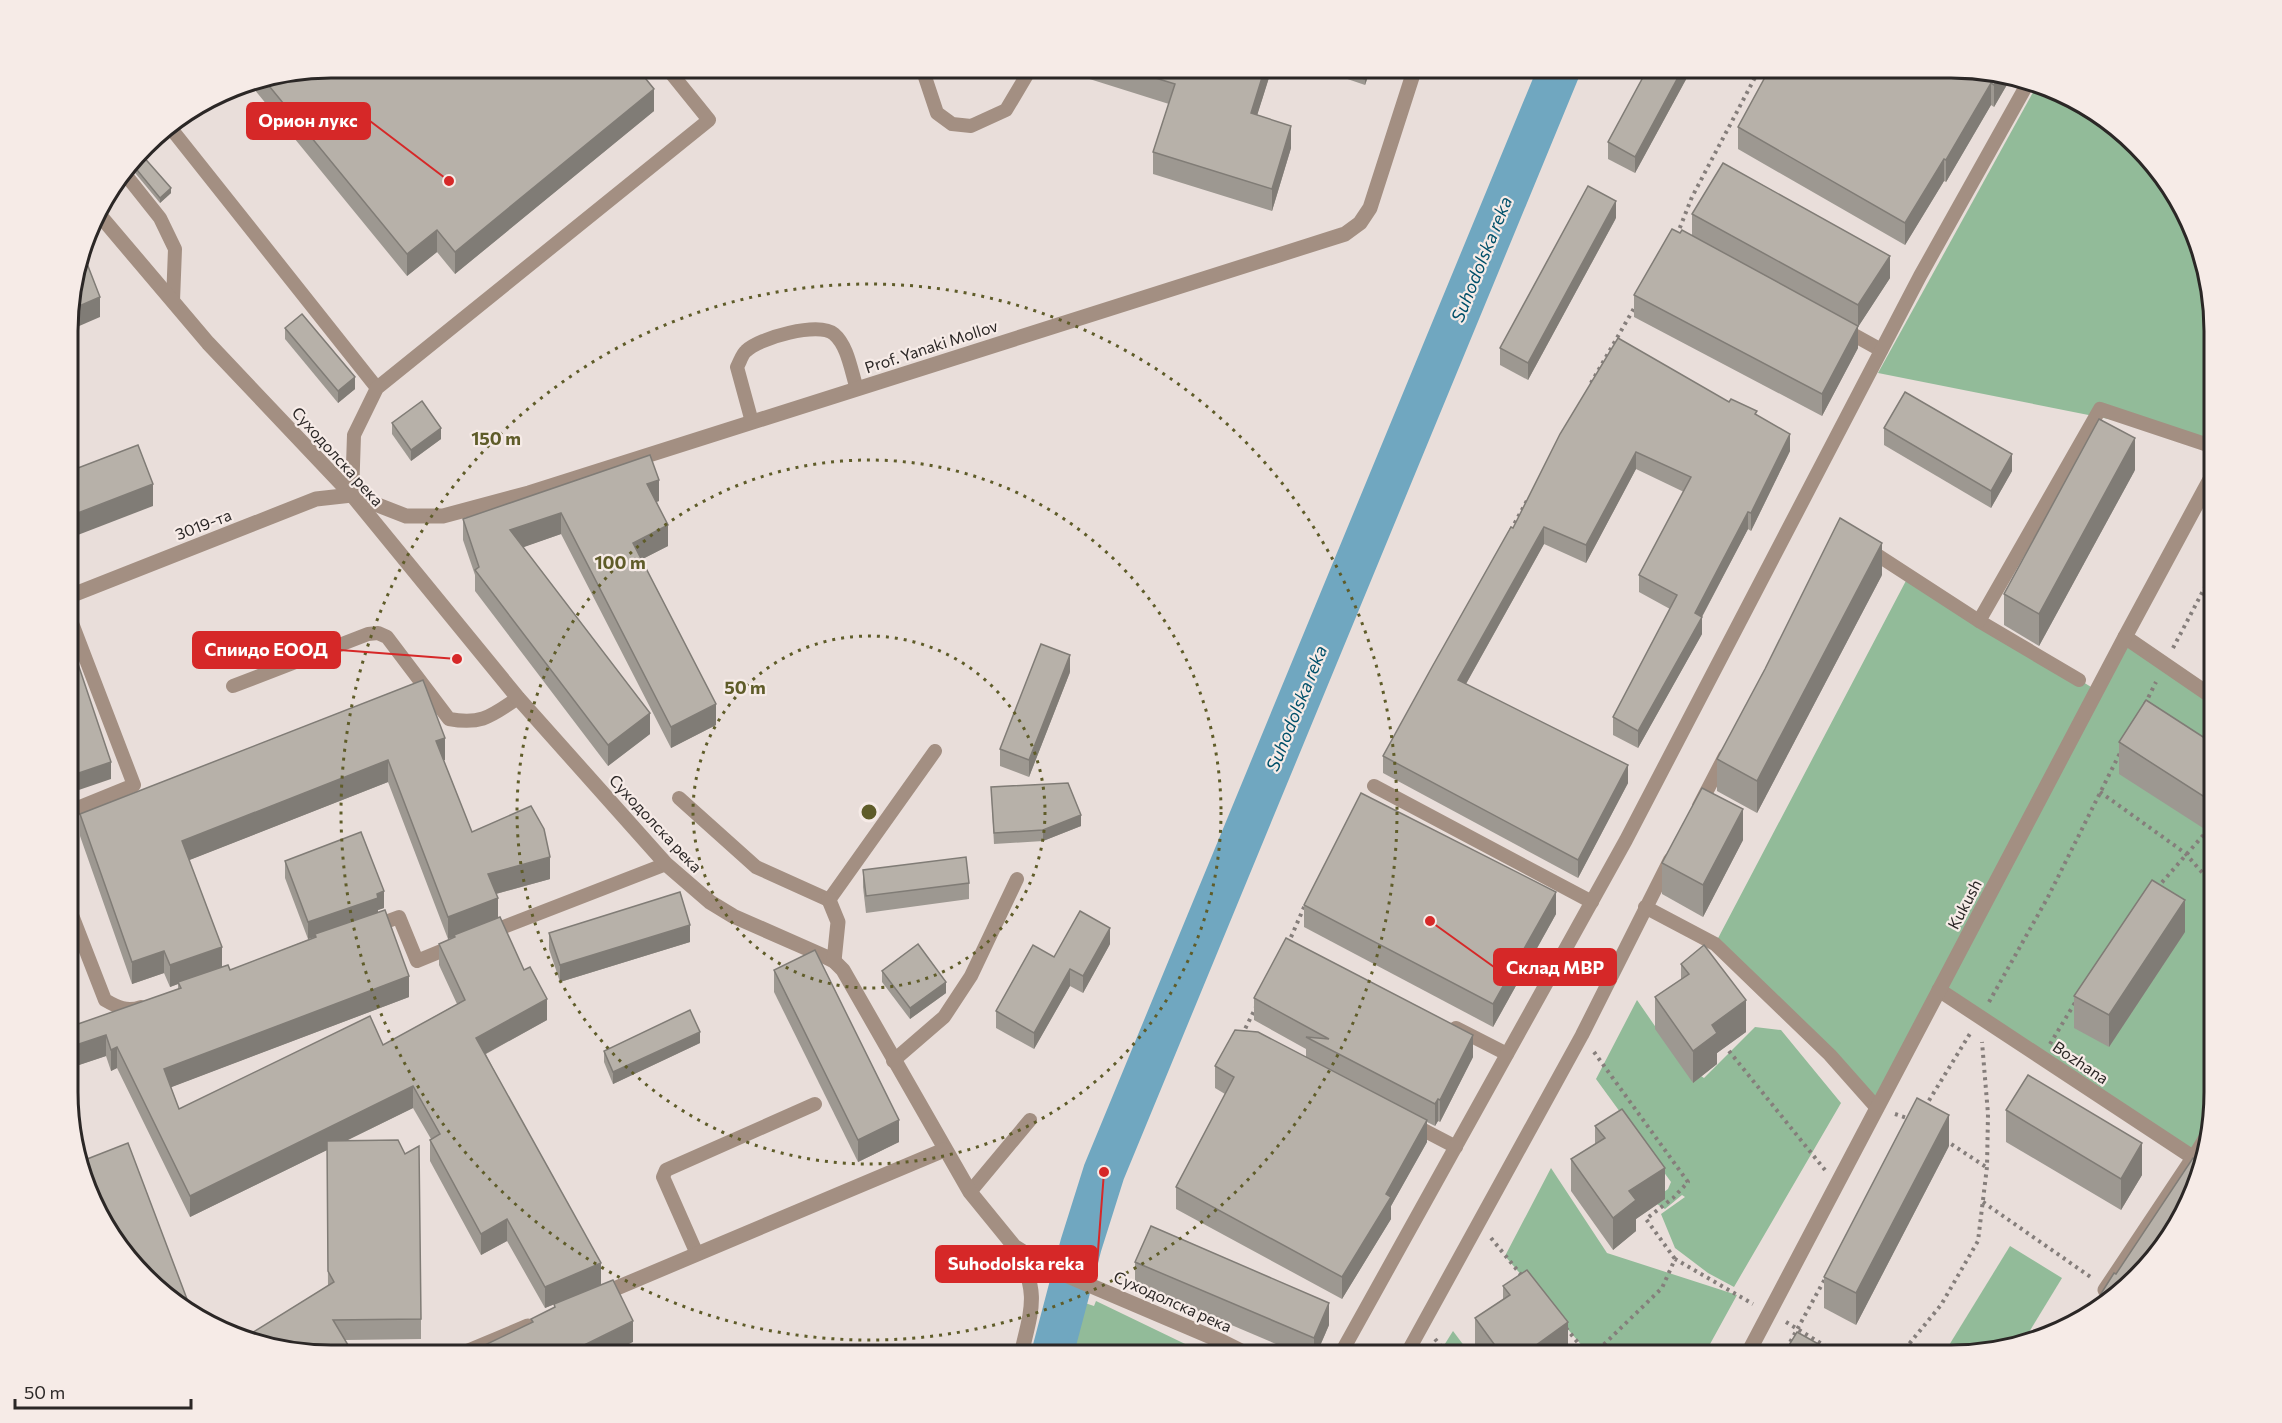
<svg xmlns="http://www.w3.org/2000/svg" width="2282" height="1423" viewBox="0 0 2282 1423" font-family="Commissioner,sans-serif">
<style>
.green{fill:#92bb99}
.water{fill:#70a7c0}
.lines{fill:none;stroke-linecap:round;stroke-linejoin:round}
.river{stroke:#70a7c0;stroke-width:42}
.path{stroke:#857e7b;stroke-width:4;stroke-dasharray:3 4.5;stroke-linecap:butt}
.service{stroke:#a38f82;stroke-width:14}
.minor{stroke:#a38f82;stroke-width:15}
.wall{fill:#9d9891;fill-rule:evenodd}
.shaded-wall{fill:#807c76}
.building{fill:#b7b1a9;stroke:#807c76;stroke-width:1.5}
.ring{fill:none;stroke:#5f5c29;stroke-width:3;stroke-dasharray:3 6}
.labels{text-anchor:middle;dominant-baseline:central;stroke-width:4.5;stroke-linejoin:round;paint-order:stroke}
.street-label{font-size:16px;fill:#2b2726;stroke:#f6ebe7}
.water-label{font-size:18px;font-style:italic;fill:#00506a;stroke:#f6ebe7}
.rim{fill:none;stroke:#2b2726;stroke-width:3}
.centre{fill:#5f5c29;stroke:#f6ebe7;stroke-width:3}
.ring-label{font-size:18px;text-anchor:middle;font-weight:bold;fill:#5f5c29;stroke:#f6ebe7;stroke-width:4.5;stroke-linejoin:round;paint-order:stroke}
.leader{fill:none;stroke:#d62828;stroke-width:2}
.callout-dot{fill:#d62828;stroke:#f6ebe7;stroke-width:2}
.callout{fill:#d62828;stroke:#d62828;stroke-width:2}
.callout-label{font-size:18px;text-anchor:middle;font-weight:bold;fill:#fff}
</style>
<rect width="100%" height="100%" fill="#e9deda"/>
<!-- green -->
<g class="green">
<path d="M2037,85l60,27 82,88 35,114v126l-336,-67z"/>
<path d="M1909,575l187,115 29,-53 89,61v411l-5,23 -16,26 -254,-168 -62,118 -162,-164z"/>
<path d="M1637,1000l42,61 25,17 51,-51 26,3 60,73 -107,184 -26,-14 -33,-25 -14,-34 24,-17 -3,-2 -17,14 -13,-8 16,-12 3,-7 -75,-103z"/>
<path d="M1551,1168l56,85 130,42 -33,60h-126l6,-7 -79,-92z"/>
<path d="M2010,1246l52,32 -36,59 -58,18h-25z"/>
<path d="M1096,1301l112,54h-137l14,-52 9,3z"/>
<path d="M1453,1331l18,24h-33z"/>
</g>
<!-- water -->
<path class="water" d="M1054,1290l31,13 -14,52h-34z"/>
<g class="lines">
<!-- river -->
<path class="river" d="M1053,1351l28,-106 23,-73 456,-1104"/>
<!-- path -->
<g class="path">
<path d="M1677,235l15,-38 68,-129"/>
<path d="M1591,383l46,-80"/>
<path d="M1511,530l18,-33"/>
<path d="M2173,648l41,-78"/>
<path d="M2145,704l11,-22"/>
<path d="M2100,792l85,61 29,33"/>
<path d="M2157,888l57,-65"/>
<path d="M1288,944l17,-39"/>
<path d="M1989,1002l59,-105 73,-146"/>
<path d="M2214,1033v2"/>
<path d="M1242,1035l14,-28"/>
<path d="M2050,1044l26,-43"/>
<path d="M1729,1051l96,119"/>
<path d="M1594,1052l94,130 -15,16 -27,21 29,40"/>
<path d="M1925,1107l46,-75"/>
<path d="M1895,1114l15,5"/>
<path d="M1945,1140l41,27"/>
<path d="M1983,1202l109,76"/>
<path d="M1491,1238l31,38"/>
<path d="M1786,1322l54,33"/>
<path d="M1566,1328l22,27"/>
<path d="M1435,1339l13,16"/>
<path d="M1593,1355l69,-67 13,-29 78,45"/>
<path d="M1783,1355l43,-78"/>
<path d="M1900,1355l41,-50 37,-64 9,-74 1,-53 -6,-72"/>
</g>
<!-- service -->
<g class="service">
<path d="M922,68l15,45 15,11 19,2 35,-16 25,-42"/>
<path d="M169,126l208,262"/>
<path d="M125,174l35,44 15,31 -2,52"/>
<path d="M1843,329l38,21"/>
<path d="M752,422l-15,-55c3,-5 5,-13 9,-16 13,-13 73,-30 88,-17 14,12 17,37 23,55"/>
<path d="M352,495l2,-60 23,-47 332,-268 -42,-52"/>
<path d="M1868,549l111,72 100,59"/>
<path d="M70,618l64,167 -64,26"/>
<path d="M1979,621l121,-212 114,38"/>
<path d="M233,686l135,-52 10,-1 9,4 62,82c33,6 42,-3 69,-21"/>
<path d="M1374,786l218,116"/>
<path d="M679,798l77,69 73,33 106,-149"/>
<path d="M1699,806l26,-50"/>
<path d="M1645,907l70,37 115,111 47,53"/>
<path d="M70,910l35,90c12,7 22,12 36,7"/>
<path d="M372,927l27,-10 18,44 39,-16"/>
<path d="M488,933l178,-69"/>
<path d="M1456,1028l51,26"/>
<path d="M893,1061l51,-44 27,-41 46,-97"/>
<path d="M1410,1123l46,24"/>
<path d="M2193,1158l16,-26"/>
<path d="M970,1192l60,-72"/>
<path d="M697,1254l-34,-77 3,-7 149,-66"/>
<path d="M1340,1355l286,-515 294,-564 109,-195"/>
<path d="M1406,1355l176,-320 88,-175"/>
</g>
<!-- minor -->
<g class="minor">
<path d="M97,212l111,131 144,152 166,203 148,166 44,38 23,14 91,40 10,5 9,9 127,222 44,54 33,21 176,75 26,13"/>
<path d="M70,596l246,-97 36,-4 54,21h37l86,-23 816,-259 15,-11 10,-15 45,-140"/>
<path d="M2125,637l89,61"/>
<path d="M829,900l9,22 -4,39"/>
<path d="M1939,990l264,174"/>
<path d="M1017,1251c23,43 14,59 4,104"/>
<path d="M2105,1290l88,-132"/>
<path d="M600,1295l344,-145"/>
<path d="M459,1355l69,-29"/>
<path d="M1747,1355l378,-718 89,-165"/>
</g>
</g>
<!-- wall -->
<g class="wall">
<path d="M331,68h311l-3,2 15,41 -199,163 -18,-22 -30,24 -157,-192z"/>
<path d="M1080,68h192l-15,47 34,33 -19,63 -119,-37v-22l16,-48 -89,-28z"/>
<path d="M1318,68h53l-6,17 -47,-16z"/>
<path d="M1690,68v4l-55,101 -27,-14v-17z"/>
<path d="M1766,68h185l61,8 -18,31 -3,-2 -45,77 -2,-1 -39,64 -167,-96v-22l28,-51z"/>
<path d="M141,154l30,39 -11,10 -29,-35z"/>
<path d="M1692,214l198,64 -32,49v21l-36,68 -188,-99v-22l46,-62 12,2z"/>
<path d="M1616,218l-88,162 -28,-15v-17z"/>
<path d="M285,328l70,61 -17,14 -53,-64z"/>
<path d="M1729,402l28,13 33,36 -39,80 -3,-2 -46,88v17l-64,114 -25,-13v-18l57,-108 -31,-17v-17l45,-83 -48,-23 -50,94 -42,-19 -78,140 162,99 -50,95 -195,-105v-17l130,-228 47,-94z"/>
<path d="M392,423l49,16 -30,22 -19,-27z"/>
<path d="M1884,428l128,43 -21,37 -107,-63z"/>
<path d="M2135,470l-96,176 -35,-21v-31z"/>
<path d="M659,501l-2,1 11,44 -26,13 74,166 -45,23 -110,-214 -38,13 127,187 -42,32 -133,-175v-16l-12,-35v-21z"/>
<path d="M1882,575l-125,238 -40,-22v-32z"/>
<path d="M2214,633v38l-7,-3v-23z"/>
<path d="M1070,672l-41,105 -29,-11v-17z"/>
<path d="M423,680l22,80h-2l29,72 78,47 -54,15 2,24 49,102 -61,34 115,231 -56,23 -38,-67 -26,14 -51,-94v-21l1,-1 -18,-31 -67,33 75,178v20l-76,1 3,15h-17l-3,-69 -1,-136 -137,67 -73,-149 -6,3 -5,-15 -36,12v-69l8,25 100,-35v-5l-8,3 -6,-14 -32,11 -52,-148v-22zM388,782l60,157 6,-2 -15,7v21l18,39 -74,41 -204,64 -8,-22 238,-90 -31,-85v-2l6,-2 -99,-47v17l23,61 7,-2 -85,33 -8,-3 -33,-107z"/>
<path d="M2119,742l95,2v67l-11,17 -84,-54z"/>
<path d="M991,787l90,39 -38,15 -49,3z"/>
<path d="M1743,840l-40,77 -41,-23v-31z"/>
<path d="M863,870l106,13v16l-103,14 -3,-26z"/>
<path d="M1304,905l252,9 -63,113 -189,-100z"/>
<path d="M2185,932l-76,115 -35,-19v-32z"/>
<path d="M549,933l141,9 -130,40 -11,-33z"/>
<path d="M1110,944l-27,49 -13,-7 -36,63 -38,-21v-17l58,-54z"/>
<path d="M1681,964l65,68 -29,21v11l-24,19 -38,-54v-32l26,-17z"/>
<path d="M774,970l125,172 -41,20 -84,-170z"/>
<path d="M882,971l64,22 -36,26 -28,-37z"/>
<path d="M1254,998l219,59 -33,65 -2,-1 -3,5 -8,-4v20l-36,64v13l-49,80 -166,-90v-22l49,-93 -10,-6v-22l91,-9v-8l-52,-29z"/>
<path d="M700,1043l-87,41 -9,-22v-11z"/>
<path d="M2006,1110l136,65 -21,35 -115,-68z"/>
<path d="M1595,1126l70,73 -29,20v12l-23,19 -42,-59v-32l24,-14z"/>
<path d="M1949,1146l-93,179 -32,-17v-31z"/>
<path d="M1135,1262l194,63 -13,30h-14l-167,-71z"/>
<path d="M1503,1286l65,68 -2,1h-87l-4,-6v-31l28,-19z"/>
</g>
<!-- shaded-wall -->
<g class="shaded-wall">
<path d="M1265,68h7l-21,67v-22z"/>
<path d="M1369,68h2l-6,17v-6z"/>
<path d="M1683,68h7v4l-55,101v-16z"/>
<path d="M2000,74l12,2 -18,31v-22z"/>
<path d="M1991,83v22l-45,77v-22z"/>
<path d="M654,89v22l-199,163v-22z"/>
<path d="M1291,126v22l-19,63v-22z"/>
<path d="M1944,159v22l-39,64v-22z"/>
<path d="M171,188v5l-11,10v-5z"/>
<path d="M1616,201v17l-88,162v-17z"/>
<path d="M437,230v22l-30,24v-22z"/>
<path d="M1890,256v22l-32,49v21l-36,68v-22l36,-68v-21z"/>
<path d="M100,297v20l-30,13v-20z"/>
<path d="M355,377v12l-17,14v-12z"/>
<path d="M441,428v11l-30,22v-11z"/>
<path d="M1790,434v17l-39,80v-18z"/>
<path d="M2135,438v32l-96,176v-32z"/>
<path d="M1636,452v17l-50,94v-18z"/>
<path d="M2012,454v17l-21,37v-17z"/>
<path d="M659,480v21l-12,4v-21z"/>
<path d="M153,484v22l-83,32v-22z"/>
<path d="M1748,512v17l-49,93 3,-5v17l-64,114v-17l57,-118z"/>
<path d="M561,513v21l-51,18v-22z"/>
<path d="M668,525v21l-35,18v-21z"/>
<path d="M1544,527v17l-86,154v-18z"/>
<path d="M1882,543v32l-125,238v-32z"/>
<path d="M1070,655v17l-41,105v-17z"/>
<path d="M716,704v21l-45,23v-21z"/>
<path d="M650,713v21l-42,32v-21z"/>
<path d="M445,738v22l-9,3v-22z"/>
<path d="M388,760v22l-206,81v-22z"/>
<path d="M111,762v17l-41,14v-17z"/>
<path d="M1628,765v18l-50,95v-18z"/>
<path d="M2214,780v31l-11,17v-32z"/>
<path d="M1743,809v31l-40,77v-32z"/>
<path d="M1081,815v11l-38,15v-11z"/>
<path d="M550,857v22l-62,17v-22z"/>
<path d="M384,891v17l-6,2v5l-63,19v3l-7,2v-17z"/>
<path d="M1556,892v22l-63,113v-23z"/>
<path d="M498,898v22l-44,15v2l-6,2v-22z"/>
<path d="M2185,900v32l-76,115v-32z"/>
<path d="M690,925v17l-130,40v-17z"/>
<path d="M1110,928v16l-27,49v-17z"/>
<path d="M222,947v22l-44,13v2l-8,3v-22z"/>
<path d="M164,951v22l-32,11v-22z"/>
<path d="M1070,969v17l-36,63v-16z"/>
<path d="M409,976v21l-245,93v-21z"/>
<path d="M946,982v11l-36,26v-11z"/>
<path d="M547,999v21l-71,39v-21z"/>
<path d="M1746,1000v32l-29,21v11l-24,19v-32l19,-26z"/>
<path d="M700,1032v11l-87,41v-12z"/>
<path d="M106,1035v21l-36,12v-21z"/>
<path d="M1473,1035v22l-33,65v-22z"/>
<path d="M117,1047v21l-6,3v-21z"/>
<path d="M413,1086v22l-223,109v-21z"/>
<path d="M1438,1099v22l-3,5v-22z"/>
<path d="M1949,1115v31l-93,179v-32z"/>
<path d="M899,1120v22l-41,20v-22z"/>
<path d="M1427,1120v22l-36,64v13l-49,80v-22l44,-83z"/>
<path d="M2142,1143v32l-21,35v-31z"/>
<path d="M1665,1168v31l-29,20v12l-23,19v-32l16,-27z"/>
<path d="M507,1219v22l-26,14v-21z"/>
<path d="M601,1263v22l-56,23v-21z"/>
<path d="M1329,1303v22l-13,30h-2v-17z"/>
<path d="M633,1321v21l-26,13h-43z"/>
<path d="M1568,1322v32l-2,1h-31v-9z"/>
<path d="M348,1345v10h-17z"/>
</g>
<!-- building -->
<g class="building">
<path d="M331,68h306l17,21 -199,163 -18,-22 -30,24 -142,-173z"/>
<path d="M1123,68h142l-14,45 40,13 -19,63 -119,-37 22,-68z"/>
<path d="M1329,68h40l-4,11z"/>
<path d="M1648,68h35l-48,89 -27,-15z"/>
<path d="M1770,68h181l49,6 -6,11 -3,-2 -45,77 -2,-1 -39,64 -167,-96z"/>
<path d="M141,154l30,34 -11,10 -27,-33z"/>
<path d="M1723,163l167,93 -32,49 -166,-91z"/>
<path d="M1588,186l28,15 -88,162 -28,-15z"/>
<path d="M1672,229l8,4 2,-3 176,96 -36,68 -188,-99z"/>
<path d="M82,258l1,4 3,-1 14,36 -30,13v-13z"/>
<path d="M302,314l53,63 -17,14 -53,-63z"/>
<path d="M1618,338l111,64 2,-3 26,12 -2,3 35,20 -39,79 -3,-1 -53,101 7,4 -64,114 -25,-14 64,-122 -38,-20 52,-98 -55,-25 -50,93 -42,-18 -86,153 170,85 -50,95 -195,-104 49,-89 79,-140 2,1 47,-94z"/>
<path d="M1905,392l107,62 -21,37 -107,-63z"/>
<path d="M422,401l19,27 -30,22 -19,-27z"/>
<path d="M2099,419l36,19 -96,176 -35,-20z"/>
<path d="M138,445l15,39 -83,32v-45z"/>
<path d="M650,455l9,25 -12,4 21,41 -35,18 83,161 -45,23 -110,-214 -51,17 140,183 -42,32 -133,-175 4,-3 -16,-48z"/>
<path d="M1840,518l42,25 -125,238 -40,-22 48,-90z"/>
<path d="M2214,633v15l-7,-3z"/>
<path d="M1041,644l29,11 -41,105 -29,-11z"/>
<path d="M78,664l33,98 -41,14v-109z"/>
<path d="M423,680l22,58 -9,3 36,91 59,-26 13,23 6,28 -62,17 10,24 -50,19 -60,-157 -206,81 40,106 -52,18 -6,-14 -32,11 -52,-148z"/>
<path d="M2146,700l68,44v36l-11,16 -84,-54z"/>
<path d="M1068,783l13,32 -38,15 -49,3 -3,-46z"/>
<path d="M1702,788l41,21 -40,76 -41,-22z"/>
<path d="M1361,793l195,99 -63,112 -189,-99z"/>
<path d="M361,832l23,59 -7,3 1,4 -70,24 -23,-61z"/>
<path d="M966,857l3,26 -103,13 -3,-26z"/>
<path d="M2152,880l33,20 -76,115 -35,-19z"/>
<path d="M680,892l10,33 -130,40 -11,-32z"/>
<path d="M385,910l24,66 -245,93 15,40 191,-93 13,29 82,-45 -26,-56 16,-7 -1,-2 46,-18 24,53 6,-3 17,32 -71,39 125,225 -56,24 -38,-68 -26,15 -51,-94 10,-6 -27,-48 -223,110 -73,-149 -6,3 -5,-15 -36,12v-48l8,25 103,-36 -3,-6 50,-17 2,5 86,-33 -1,-3z"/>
<path d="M1080,911l30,17 -27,48 -13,-7 -36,64 -38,-22 37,-66 21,12z"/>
<path d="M1286,938l187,97 -33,65 -2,-1 -3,5 -129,-67 23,2 -75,-41z"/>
<path d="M918,944l28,38 -36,26 -28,-37z"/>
<path d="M1704,945l42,55 -34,25 5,8 -24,18 -38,-54 34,-23 -8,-10z"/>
<path d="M815,950l84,170 -41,20 -84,-170z"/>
<path d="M690,1010l10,22 -87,40 -9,-21z"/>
<path d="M1235,1030l23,2 169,88 -41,74 5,3 -49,80 -166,-90 58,-110 -19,-11z"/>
<path d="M2028,1075l114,68 -21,36 -115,-69z"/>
<path d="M1917,1098l32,17 -93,178 -32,-16z"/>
<path d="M1622,1109l43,59 -36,23 7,9 -23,18 -42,-59 34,-21 -10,-12z"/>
<path d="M398,1140l7,14 14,-8 2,173 -88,1 15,25 -17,10 -84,-13 -5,-3 92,-57 -6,-11 -1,-130z"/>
<path d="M128,1143l65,172 -8,-4 -82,-87 -21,-63z"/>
<path d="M2193,1158l10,7 -2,11 -31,62 -83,78 27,-43 2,1z"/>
<path d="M1151,1226l178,77 -15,35 -179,-76z"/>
<path d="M1527,1270l41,52 -33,24 6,9h-39l-27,-37 35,-23 -7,-9z"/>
<path d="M613,1280l20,41 -69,34h-100l69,-33 -2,-3 24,-12 -1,-3z"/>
<path d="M1797,1332l41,23h-55z"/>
</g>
<!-- distance rings -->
<g class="ring">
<circle cx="869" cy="812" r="176"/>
<circle cx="869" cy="812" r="352"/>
<circle cx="869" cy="812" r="528"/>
</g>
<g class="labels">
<!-- street labels -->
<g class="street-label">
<text transform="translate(931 346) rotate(-18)">Prof. Yanaki Mollov</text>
<text transform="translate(338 456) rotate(48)">Суходолска река</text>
<text transform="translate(203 524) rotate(-21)">3019-та</text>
<text transform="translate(656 823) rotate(47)">Суходолска река</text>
<text transform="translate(1964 904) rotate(-62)">Kukush</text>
<text transform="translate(2081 1062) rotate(34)">Bozhana</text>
<text transform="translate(1173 1301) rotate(24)">Суходолска река</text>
</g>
<!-- water labels -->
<g class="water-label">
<text transform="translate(1481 259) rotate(-68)">Suhodolska reka</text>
<text transform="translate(1296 708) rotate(-68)">Suhodolska reka</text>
</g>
</g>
<!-- crop -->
<path d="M0 0H2282V1423H0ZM331 78H1951A253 253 0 0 1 2204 331V1092A253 253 0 0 1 1951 1345H331A253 253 0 0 1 78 1092V331A253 253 0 0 1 331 78Z" fill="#f6ebe7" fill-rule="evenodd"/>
<path class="rim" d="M331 78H1951A253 253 0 0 1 2204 331V1092A253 253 0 0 1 1951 1345H331A253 253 0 0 1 78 1092V331A253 253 0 0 1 331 78Z"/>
<circle cx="869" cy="812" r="9" class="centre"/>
<g class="ring-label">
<text x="496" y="445">150 m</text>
<text x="620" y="569">100 m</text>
<text x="745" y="694">50 m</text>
</g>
<!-- callouts -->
<path class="leader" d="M449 181L370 121M457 659L340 650M1430 921L1494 967M1104 1172L1097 1264"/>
<g class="callout-dot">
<circle cx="449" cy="181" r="6"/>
<circle cx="457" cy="659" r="6"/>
<circle cx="1430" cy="921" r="6"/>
<circle cx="1104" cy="1172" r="6"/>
</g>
<g class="callout">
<rect x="247" y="103" width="123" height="36" rx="6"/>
<rect x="193" y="632" width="147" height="36" rx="6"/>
<rect x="1494" y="949" width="122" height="36" rx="6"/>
<rect x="936" y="1246" width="161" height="36" rx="6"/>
</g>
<g class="callout-label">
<text x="308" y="127">Орион лукс</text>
<text x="266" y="656">Спиидо ЕООД</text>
<text x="1555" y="974">Склад МВР</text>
<text x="1016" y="1270">Suhodolska reka</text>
</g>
<!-- scale -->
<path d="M15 1399v9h176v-9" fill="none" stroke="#2b2726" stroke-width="3"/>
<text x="24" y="1399" font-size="18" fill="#2b2726" stroke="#f6ebe7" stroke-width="4.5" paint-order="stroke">50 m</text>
</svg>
